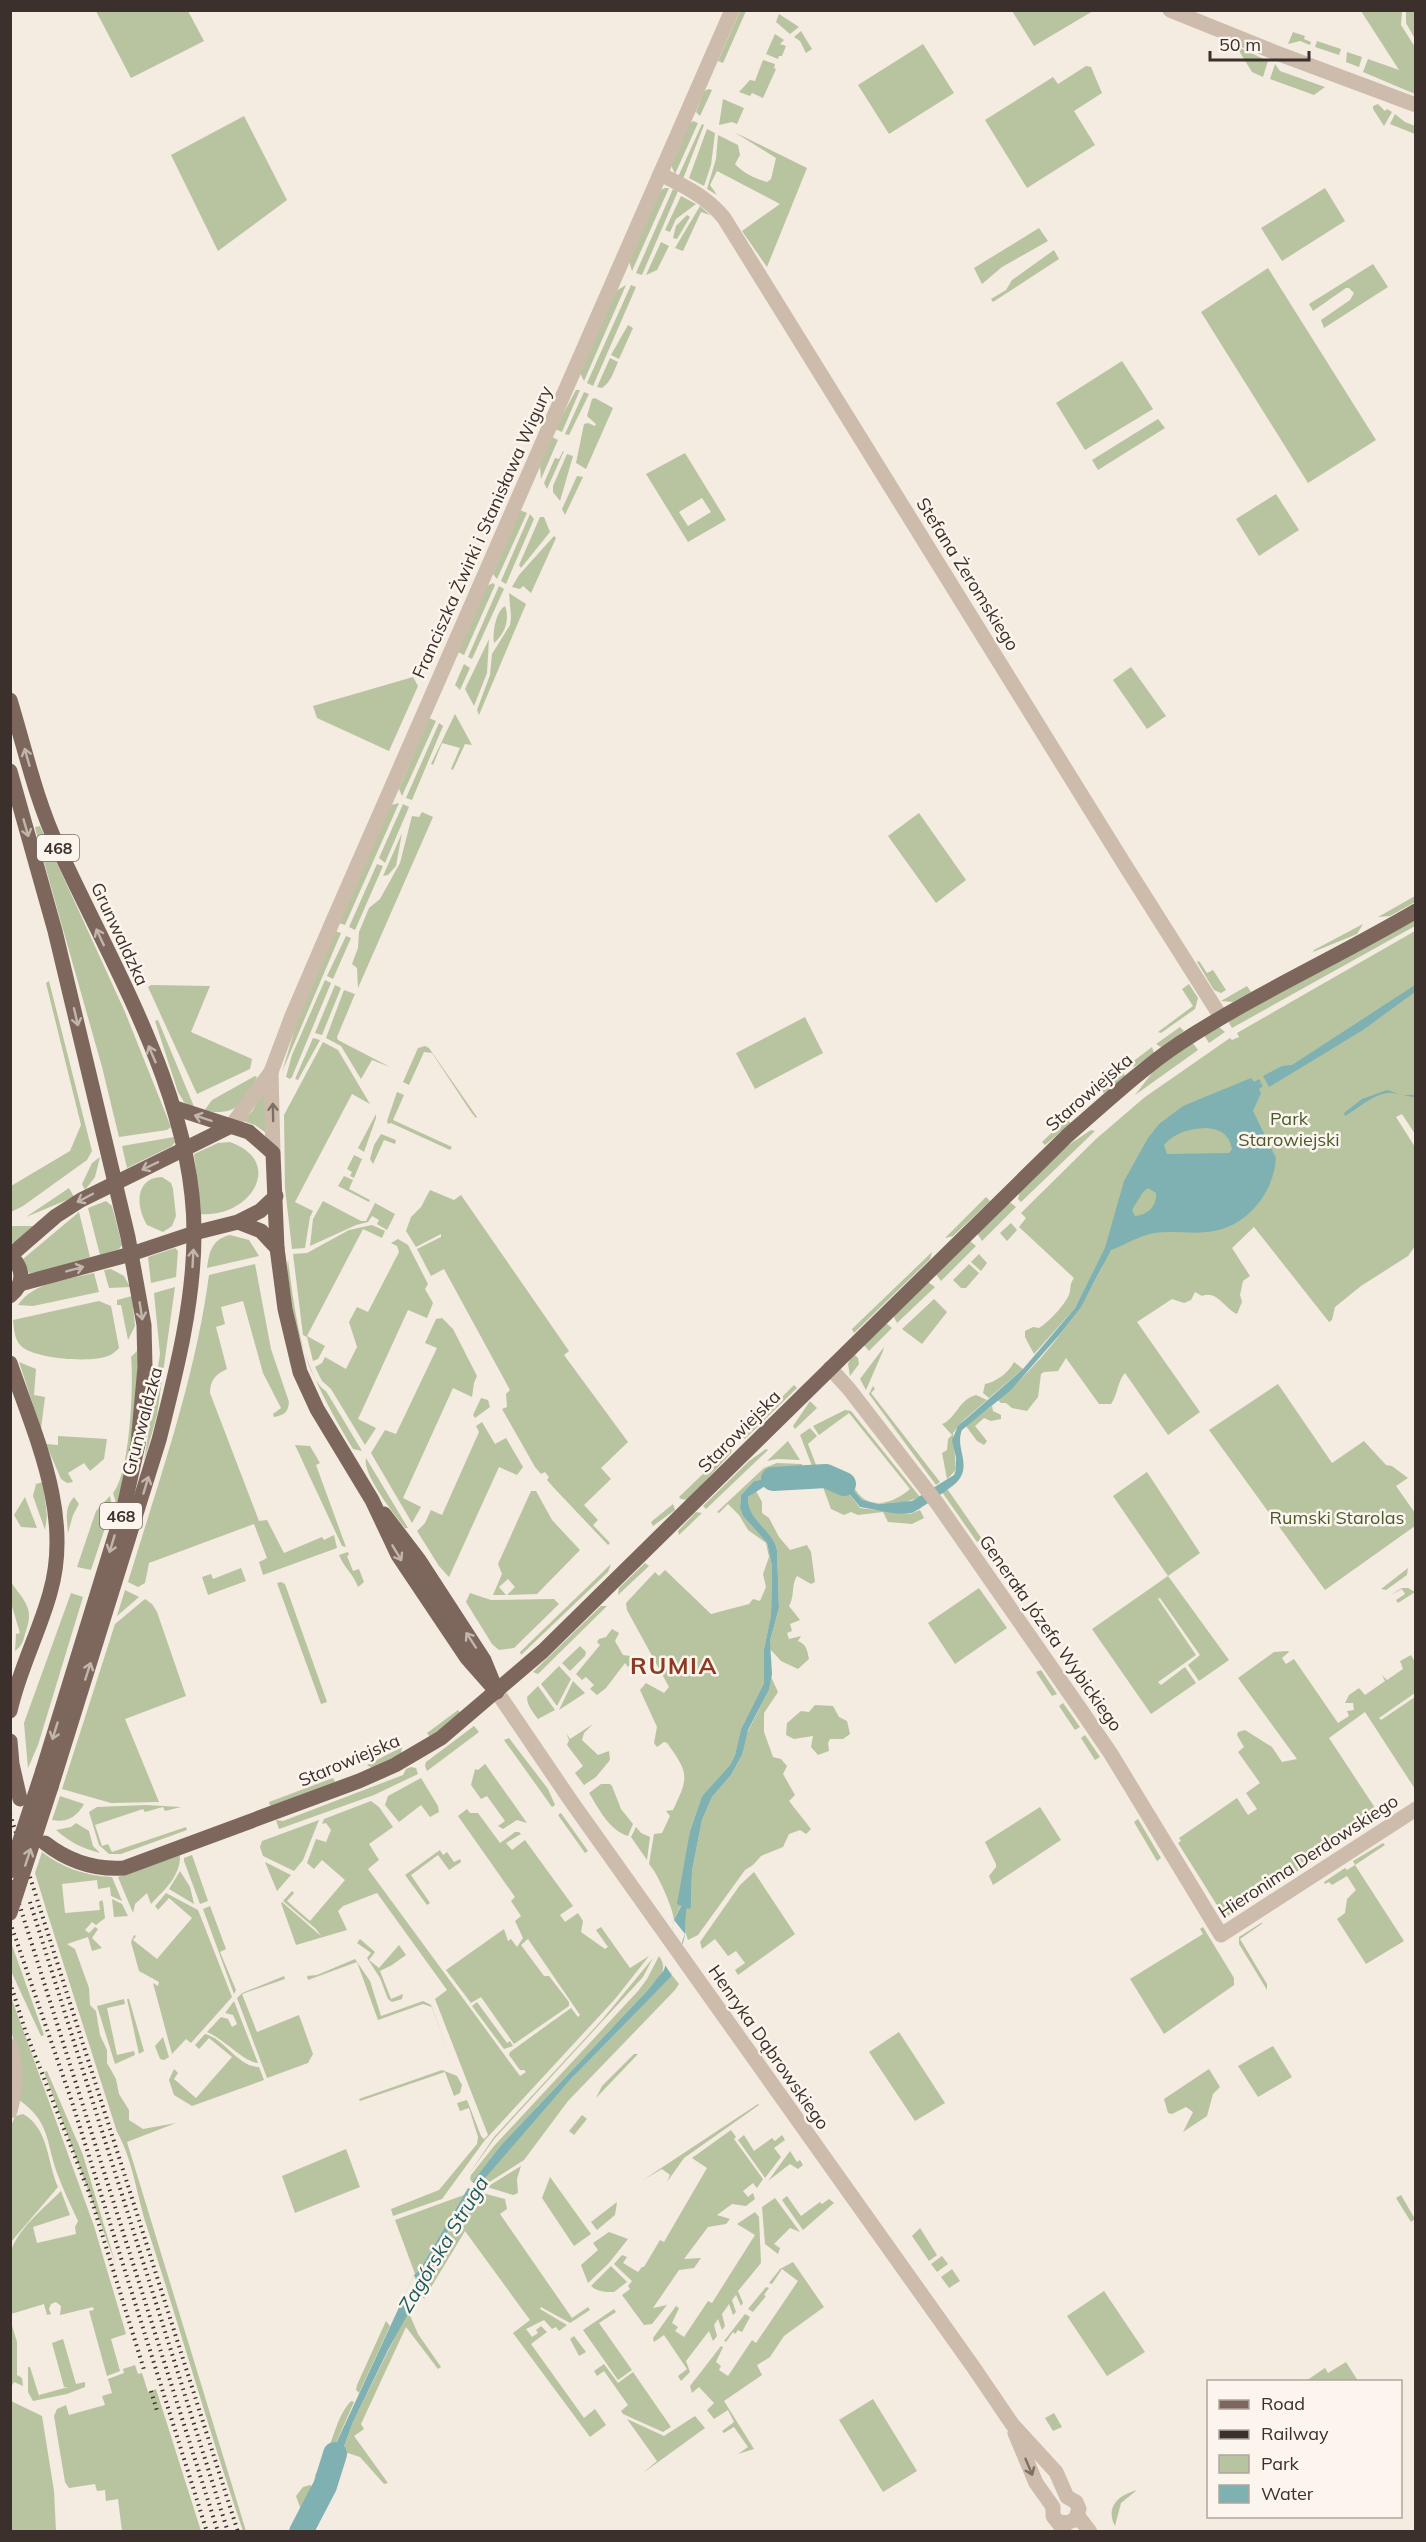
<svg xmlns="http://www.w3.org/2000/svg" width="1426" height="2542" viewBox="0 0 1426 2542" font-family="Mulish,sans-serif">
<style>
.green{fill:#b8c4a0;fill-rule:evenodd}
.water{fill:#7fb0b2;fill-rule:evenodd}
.pier{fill:#f4ebe1}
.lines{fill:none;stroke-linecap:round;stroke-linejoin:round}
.river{stroke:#7fb0b2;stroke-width:24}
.minor{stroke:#cdbbac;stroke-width:15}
.major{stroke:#7d675c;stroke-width:15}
.rail{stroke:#3b302b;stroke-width:4;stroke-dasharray:1.5 4.5;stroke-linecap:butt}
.major-bridge{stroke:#7d675c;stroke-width:15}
.oneway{stroke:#c2b5ac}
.oneway2{stroke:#7d6f65}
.labels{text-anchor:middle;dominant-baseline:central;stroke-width:5;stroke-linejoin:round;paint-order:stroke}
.shield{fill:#fbf5ee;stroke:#756b66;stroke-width:1.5}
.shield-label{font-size:16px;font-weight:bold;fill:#3b302b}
.street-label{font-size:18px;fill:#3b302b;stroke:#fbf5ee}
.park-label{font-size:18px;fill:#4a5a2e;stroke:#fbf5ee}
.water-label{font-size:20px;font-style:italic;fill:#1f5a5e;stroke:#fbf5ee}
.district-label{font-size:24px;font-weight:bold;letter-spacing:1.5px;fill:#8c3b22;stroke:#fbf5ee}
</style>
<rect width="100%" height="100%" fill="#f4ebe1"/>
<!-- green -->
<g class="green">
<path d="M96,11h92l16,30 -73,37z"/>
<path d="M740,11h6l-23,52 -5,-2z"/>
<path d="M1012,11h81l-59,35z"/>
<path d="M1361,11h41l-1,14 14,22v47l-52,-22 5,-13 31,11z"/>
<path d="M1406,11h9v28l-9,-16z"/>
<path d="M779,14l20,13 -9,7 -14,-12z"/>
<path d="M801,31l11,18 -6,4 -6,-12 -6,-4z"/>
<path d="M1293,32l12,4 -1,3 7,3 -1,3 -10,-4 -12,3z"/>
<path d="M775,34l9,6 -4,4 6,2 -4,10h-3l-1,3 -12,-5z"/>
<path d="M1317,41l24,8 -2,6 -24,-8z"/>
<path d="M923,44l31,49 -65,41 -31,-49z"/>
<path d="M1236,46l32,15 -5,16 -11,-5z"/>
<path d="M1347,52l15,5 -3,10 -13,-5z"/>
<path d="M763,60l12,4 -1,4 2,1 -13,29 -11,-5 -2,3 -11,-4 11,-12 5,1z"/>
<path d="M1275,64l5,7 45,16 -11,8 -44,-16z"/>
<path d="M1086,66l5,1 11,26 -28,18 21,34 -68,43 -42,-68 68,-43 5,7z"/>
<path d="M709,89l3,1 -12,26 -4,-4 8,-21z"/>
<path d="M723,99l21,9 -7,16 -5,-2 -13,3z"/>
<path d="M1378,104l7,7 2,-2 5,3 -8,14 -11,-17v-3z"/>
<path d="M1395,114l10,8 10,4v8l-25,-10z"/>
<path d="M244,116l43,84 -69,51 -47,-96z"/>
<path d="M693,121l5,2 -23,51 -4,-9 18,-41z"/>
<path d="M702,124l2,1 -21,54 -5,-2z"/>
<path d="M707,129l8,4 -4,32 -7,21 -15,-8z"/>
<path d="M734,132l73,36 -40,99 -25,-36 38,-27 -63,-33 -7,14 7,10 -10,-6 9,-30 2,-24 20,10 2,10 -5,9c8,9 21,15 32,18l4,-3 5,-21z"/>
<path d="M665,188h4l-37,83 -3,-10 32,-71z"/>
<path d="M1325,188l20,33 -63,40 -21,-33z"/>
<path d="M673,189l5,2 -36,84 -6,-2z"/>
<path d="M681,196l15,8 -20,15 -6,13 -5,-2z"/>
<path d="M700,206l10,9 -9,-3 -18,39 -8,-3z"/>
<path d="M687,215l3,2 -13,22 -4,-1 3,-12z"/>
<path d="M1039,228l9,13 -46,26 -20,17 -8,-16z"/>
<path d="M661,242l8,4 -12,24 -11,5z"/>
<path d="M1054,250l5,9 -66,43 -2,-3 15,-9 6,-10z"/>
<path d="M1373,264l15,23 -64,41 -3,-8 29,-20 4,-7 -5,-5h-3l-33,23 -4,-7z"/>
<path d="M1268,268l108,172 -68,43 -107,-171z"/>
<path d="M626,285l-42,96 -4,-8 36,-82z"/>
<path d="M631,285l5,2 -43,99 -6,-3z"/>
<path d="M628,325l5,3 -14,31 -8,-4z"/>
<path d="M610,358l8,4c-4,9 -7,20 -16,26l-5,-1z"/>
<path d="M1122,361l31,48 -68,41 -29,-47z"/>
<path d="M576,390h4l-18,42 -7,-3z"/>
<path d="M584,392l5,2 -20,41 -4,-1z"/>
<path d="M595,398l18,10 -27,61 -10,-6 8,-39 4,-1 7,3 1,-2 -9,-8 5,-17z"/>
<path d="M1158,419l7,9 -67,42 -6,-10z"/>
<path d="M552,437l6,3 -17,39 -1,-13z"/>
<path d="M563,451h1l-17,38 -3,-6 11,-25 4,1z"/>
<path d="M685,453l41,67 -38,22 -42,-68zM702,498l9,14 -23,14 -9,-14z"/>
<path d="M567,454l6,2 -13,45 -7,-9v-6z"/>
<path d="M577,476l6,1 -18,38 -3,-6z"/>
<path d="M1276,494l23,36 -40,26 -23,-37z"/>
<path d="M520,510l7,3 -30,66 -4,-5z"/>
<path d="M530,514l4,5 -28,65 -5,-3z"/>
<path d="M540,517h4l6,15 -29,36 -2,-3z"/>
<path d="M554,536l2,2 -25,55 -8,-7 -3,3 -8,-2 7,-12z"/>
<path d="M493,583l2,2 -31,70 -6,-3 29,-66z"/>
<path d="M499,586l5,3 -32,70 -4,-2z"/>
<path d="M509,593l17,11 -47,111 -2,-5 13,-35 2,-21 18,-29 1,-8z"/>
<path d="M505,606c5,13 0,28 -11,37 -2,-10 2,-32 11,-37z"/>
<path d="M489,639l-2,34 -13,33 -9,-17z"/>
<path d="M464,664l6,4 -10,22 -5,-5z"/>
<path d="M1131,667l35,49 -19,13 -34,-49z"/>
<path d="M413,677l5,9 -29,65 -72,-33 -4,-12z"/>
<path d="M455,714l17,31 -7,-1 -12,26 -2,-1 9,-21 -18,-5 -9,22 -2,-1z"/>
<path d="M429,718l7,3 -34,75 -3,-7z"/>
<path d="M439,723l4,3 -31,74 -6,-2z"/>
<path d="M399,803l-54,122 -6,-2 52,-118z"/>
<path d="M403,804l6,3 -24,56 -6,-5z"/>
<path d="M422,812l11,5 -75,171 -1,-20 -5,-4 6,-16 1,-16 10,-24 11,-9 20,-36 12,-47 7,1z"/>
<path d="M919,813l47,67 -30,23 -48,-67z"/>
<path d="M40,826l85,186 46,115 -4,3 -48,7 -17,-70 -62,-219 -5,-21z"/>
<path d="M402,833l-6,33 -8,9 -5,1z"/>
<path d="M377,864l6,2 -28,64 -6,-3z"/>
<path d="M1415,896v6l-25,14 -12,1z"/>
<path d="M1415,919v7l-183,102 -3,-5 1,-3z"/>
<path d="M1363,924l-6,10 -44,18 1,-2z"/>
<path d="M335,931l6,2 -59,139 19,-63z"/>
<path d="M1415,931v203l-13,-20 -6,3 19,30v99l-7,10 -47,30 -26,21 -3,13 -3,2 -75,-95 -22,21 18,28 -7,5 -3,14 2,7 -5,12c-13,-6 -20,-24 -35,-18l-7,-4 -4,8 -7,3 -12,-4 -35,23 63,90 -32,23 -43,-62c-8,9 -7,21 -14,31h-12l-33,-46 -8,13 -14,1 -3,2 -3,23 -11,14 -15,-3 -6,-5h-5l-3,-3c43,-37 81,-84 105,-135h-6l-22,43 -41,46 -9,-17v-6l8,-4 6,1c9,-5 30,-27 31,-37 1,-6 0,-7 4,-13l-55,-51 7,-9 -5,-5 75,-74 49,-42 85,-59 2,2 7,-3 -2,-4z"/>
<path d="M346,936l5,2 -18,41 -6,-3z"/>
<path d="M1199,961l8,12 6,-3 13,20 -5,3 -7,-3 -17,-28z"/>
<path d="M325,980l6,3 -39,94 -2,2 -4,-2 6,-22z"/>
<path d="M49,981l43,170 -5,9 -64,46 -12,6v-26l59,-35 11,-26 -35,-142z"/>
<path d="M1189,984l9,14 -3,11 -34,24 -3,-1 35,-26 -11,-17z"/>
<path d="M151,985l59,1 -19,46 61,27 -2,10 -53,25 -49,-107z"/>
<path d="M335,985l6,3 -19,47 -7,-2z"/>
<path d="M1247,986l4,6 -18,10 -12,-1z"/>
<path d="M344,990l11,4 -18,43 1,3 52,27 -18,-7 -11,19 -20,-33 -15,-8z"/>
<path d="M805,1017l18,36 -68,36 -19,-36z"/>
<path d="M158,1020l37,89 -11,-7 -6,-10 -23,-71z"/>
<path d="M1218,1026l7,6 -16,11 -5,-8z"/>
<path d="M1180,1027l4,4 -23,16 -5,-3z"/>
<path d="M313,1038l7,2 -22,40 -3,-1z"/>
<path d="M323,1042l15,8 32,54 -18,-10 -57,108 18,9 -3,6 -5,31 -13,1 -7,-61 -1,-73z"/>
<path d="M1192,1042l6,8 -63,45 17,-22z"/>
<path d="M425,1046l4,2 48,69 -1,1 -5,-6 -39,-59 -8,-1 -15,33 -6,-3 15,-34z"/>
<path d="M1152,1047l2,6 -20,14 -3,-4z"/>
<path d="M1122,1070l3,6 -21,17 -4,-4z"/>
<path d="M255,1076l2,1c-12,27 -21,39 -53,34l8,-11z"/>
<path d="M268,1079l-2,54 -11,-8 -12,-4 10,-11z"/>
<path d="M397,1092l7,3 -11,25 59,27 -2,3 -59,-27 -3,1 -1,-3z"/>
<path d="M376,1114v4l-12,34 -6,-4z"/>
<path d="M1066,1119l5,4 -26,22 -3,-3z"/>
<path d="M1091,1130l4,1 -74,71 -3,-3 2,-8 47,-45z"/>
<path d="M381,1134l15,6 -1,4 -11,-4 -11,24 -3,-5 4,-14z"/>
<path d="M174,1137l1,5 -3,4 -45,22 -5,-22z"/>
<path d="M230,1142c56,20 20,76 -29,72l-7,-60 24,-11z"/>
<path d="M354,1155l8,4 -8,19 -4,-2 2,-4 -5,-3z"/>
<path d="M100,1157l-5,20 -10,13 -3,-6 10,-21z"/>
<path d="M344,1176l9,4 -4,9 21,11 -1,2 -31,-16z"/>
<path d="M162,1177l9,6 2,6 3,27 -4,10 -9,6 -16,-7c-11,-18 -13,-47 15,-48z"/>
<path d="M69,1188l5,9 -48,20z"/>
<path d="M430,1190l24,10 7,-5 108,156 -5,4 64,87 -27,26 10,11 -27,26 14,15 -5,5 17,18 -2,2 -53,-56 -8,-9 2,-3 -4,-5 -4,2 -6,-7 -33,-58 5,-2 -1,-13 4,-4 -66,-121 -13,7 -14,-27 24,-12v-3l-25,13 -10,-16 5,-14 10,-10z"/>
<path d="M986,1197l4,4 -37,35 -8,2z"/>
<path d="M106,1201l6,5 10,39 -3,4 -19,6 -12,-47z"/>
<path d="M323,1201l38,20h5l9,-18 20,11 -8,16 -10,-6 2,-4 -7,-4 -4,6 -12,3 -46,21 3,-27z"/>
<path d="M1011,1203l5,4 -34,34 -5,-8 30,-29z"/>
<path d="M79,1212l11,45 -50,15 -11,1 -6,-14z"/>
<path d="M1011,1223l6,7 -10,11 -7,-8z"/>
<path d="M372,1225l13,6 -3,7 -19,-9 -56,107 18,10 -7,13 -5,2 -6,-24 -4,-2 -10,-81 14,-1 42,-23z"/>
<path d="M13,1226h20l-18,17h-4l-1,-15z"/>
<path d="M230,1235l19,5 10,16 -52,12c2,-16 5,-29 23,-33z"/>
<path d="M398,1239l10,6 20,39 -3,5 8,14 -6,15 -19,-8 -50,109 18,9 -11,17 -34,-56 -9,-8 -7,-14 7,-4 3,-6 21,12 11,-22 -8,-25 8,-15 11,5 31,-60 -2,-6 -6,-3z"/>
<path d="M970,1241l6,5 -35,35 -5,-7z"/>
<path d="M175,1248l3,3 -2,26 -25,6 -3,-26z"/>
<path d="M932,1252l-2,7 -76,74 -2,-4z"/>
<path d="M979,1254l8,9 -6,8 -10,-9z"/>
<path d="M288,1260c4,30 13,115 38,131l36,60 -9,-2c-30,-50 -56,-99 -63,-157 -1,-10 -4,-23 -2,-32z"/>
<path d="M255,1264l16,85 18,53c-1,11 -5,13 -15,15l-1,-3 8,-6 -18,-35 -20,-72 -22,6 4,17 -9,3 11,42c-11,5 -17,11 -17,24l49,128 8,-1 17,33 38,-16 2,3 10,-5 3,13 -74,27 -4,-13 8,-4 -13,-34 -105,39 -4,20 -7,4 -10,-5c31,-102 67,-202 81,-307z"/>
<path d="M969,1264l10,9 -13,15h-5l-8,-8z"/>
<path d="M111,1269l13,7 6,11 -21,1 -5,-18z"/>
<path d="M94,1273l5,19 -66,14 -15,-1c15,-23 51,-26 76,-32z"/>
<path d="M928,1282l7,5 -38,36 -4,-8z"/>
<path d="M175,1287l-18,128 -13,47 16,-108 -6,-61z"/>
<path d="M132,1296l3,30 -7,14 -7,-35h-4v-5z"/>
<path d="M934,1299l13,13 -25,32 -20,-15z"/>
<path d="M99,1301l12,5 8,42c-3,3 -7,7 -11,8 -17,7 -74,3 -87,-10 -7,-7 -7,-17 -8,-26z"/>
<path d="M442,1318l11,11 24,47 -3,7 -2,14 -19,-9 -50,110 18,9 -9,16 -41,-70 14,-23 11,4 41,-86 -12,-5 11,-24z"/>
<path d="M886,1323l6,5 -23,23 -6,-7z"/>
<path d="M884,1347l-1,4 -17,39 -6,-11z"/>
<path d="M137,1351c7,46 -9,110 -20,155l-4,-13c17,-19 21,-110 18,-136z"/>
<path d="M853,1353l5,5 1,6 -9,12 -2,-12z"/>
<path d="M19,1362l17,7 -2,26 11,2 -4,32z"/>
<path d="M1014,1362l9,7 -34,29 -6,-5 2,-9c10,-2 23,-10 29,-22z"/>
<path d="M1278,1384l54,79 32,-22 22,24 6,1 16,12 -12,8 19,27v13l-90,64 -116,-160z"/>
<path d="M794,1385l3,3 -52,51 -3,-2z"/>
<path d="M873,1386l2,3 -4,4 69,89 -4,3 -67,-91z"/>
<path d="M976,1395l11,5 -23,20 -11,13 3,37 -9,9 -5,-26 5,-3 1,-11 4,-4 -10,-11c14,-5 17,-25 34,-29z"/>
<path d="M481,1398l7,2 2,7 -15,11 -2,-3z"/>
<path d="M810,1401l7,7 -22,21 -2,-3z"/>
<path d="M992,1406l1,5 8,4v4l-10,2 -7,-3 -9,8 12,15 -3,4 -7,-4 -11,-15z"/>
<path d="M845,1410l6,1 69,86 -14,5 -36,2 -8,-4 -17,-20 -21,-8 12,-4 13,6c4,5 2,8 5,13 13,25 39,17 56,2l-61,-76 -30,22 -6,-9z"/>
<path d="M482,1422l13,22 11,-6 17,29 -6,8 -18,-8 -50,110 -10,-11 -22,-35 8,-8 6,-13 11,5 37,-83 -3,-6z"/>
<path d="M810,1428l7,8 -9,8 10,26 -4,1 -14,-36z"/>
<path d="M58,1436l49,3 -3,20 -14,12 -6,-8 -16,10 5,9 -6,1 -6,-4 -15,-35 12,1z"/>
<path d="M788,1441l12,19 -23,-1 -10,2z"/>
<path d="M295,1445l15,1 10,17 -4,2 30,82 -4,-1z"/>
<path d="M732,1446l-1,7 -43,47 -7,-1 -2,-2z"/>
<path d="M766,1449l2,1 -62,59 -3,-3 46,-45z"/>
<path d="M366,1458l42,70h-3c-11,-14 -43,-54 -39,-70z"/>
<path d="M777,1463l25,1 1,8 -49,9 -13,14 -1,13 3,8 24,27 5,23 -1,51 -7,32v34l-23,46 -6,26 -5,10 -28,31 -12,35 -9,74 -7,15c-1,-12 -16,-46 -25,-56l5,-30 8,-1 8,-17 -4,-5 7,-1c16,-33 16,-37 -6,-67l-3,-1 -7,5 -3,-4 3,-16 -17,-37 6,-7 18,10 5,-6 -42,-77 -1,-7 29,-31 4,4 6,-6 46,44 38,-10 4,-5 7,2 6,-14 -3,-13 6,-17 -3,-14 -18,-13 -9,-15 -11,-11 -9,9 -2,-1 47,-44z"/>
<path d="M1147,1472l53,81 -32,23 61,84 -30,21 -11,-16 12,-10 -40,-57 -2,1 38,56 -38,27 3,3 24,-18 11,16 -45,31 -59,-85 76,-53 -55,-80z"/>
<path d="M820,1479c19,1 29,14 40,29l50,6 10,-4 4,8 -12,6 -24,-2 -5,-10 -25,3 -7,-3 -7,3 -13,-6z"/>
<path d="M43,1482l4,34 -2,14 -12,-34 3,-12z"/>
<path d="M948,1490l34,49 -5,3 -35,-50z"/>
<path d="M531,1491h5l16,29 28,30 -43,44 -30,1 8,-8 -7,-8 -9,8 7,8h-13l9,-21 -4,-10z"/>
<path d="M756,1491l6,11v11l7,5 10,19 11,13 17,-5 4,7 4,30 -4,2 -14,-8c-6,9 -2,20 -8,30l11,14 -10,4 2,7 -5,2 2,6 12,-3 -3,5c9,4 9,9 11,18l-11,10 -17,-8 -11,-12v-8l9,-33 -2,-58c-4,-21 -30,-29 -29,-53z"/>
<path d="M110,1496l2,11 -21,63 -14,-3 19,-56z"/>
<path d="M25,1497l12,31 -16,-1 -7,-12z"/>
<path d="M74,1497l5,7 -6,11 -5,18c-1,-14 -4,-25 6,-36z"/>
<path d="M673,1504l2,6 -22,16 -2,-4z"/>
<path d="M696,1512l6,1 -23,22 -1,-4z"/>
<path d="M348,1552l1,3 -2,1 6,15 6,-2 5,13 -6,5c-5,-14 -14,-19 -19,-32z"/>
<path d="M645,1563l4,3 -31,29 1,-7z"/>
<path d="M611,1564l-3,8 -87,83 -1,-3z"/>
<path d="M241,1568l5,13 -38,14 -6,-18 9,-3 2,5z"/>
<path d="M1408,1568l-1,7 -21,15 -5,-1z"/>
<path d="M10,1581c15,21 25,27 15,53 -2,7 -3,12 -10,17l1,-17 4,-1 -9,-30z"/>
<path d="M281,1582l4,2 41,115 1,3 -6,2 -44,-121z"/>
<path d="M979,1588l28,40 -52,36 -27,-41z"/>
<path d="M1402,1588h6l7,4 -17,11 -2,-3 9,-6 -3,-5 -13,7z"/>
<path d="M125,1590l14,7 -22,19z"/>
<path d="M71,1593l12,4 -45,148 -10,23 -4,-45z"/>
<path d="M470,1593l21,7 63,-1 5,5 -45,44 -15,2 -7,-6 -26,-42z"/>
<path d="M145,1599l7,5 5,8 29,84 -61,23 34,83 -48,1 -49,-14 53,-165z"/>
<path d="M601,1606h6l-69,68 -5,-2z"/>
<path d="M612,1629l7,4 -4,8 8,14 7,1 4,5 -6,6 -3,-4 -19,25 -9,7 -7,-6 4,-4 -8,-8 -4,3 -6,-6 24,-29 -3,-3 2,-3 7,-2z"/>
<path d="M580,1646l6,6 -1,4 -15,15 -8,-8z"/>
<path d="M1288,1651l1,1 -7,6 4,6 8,-5 44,64 11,-7 -2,-5 7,-1 -1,-7h-8l4,-8 10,-7 6,7 20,-14 -3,-6 5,5 16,-11 -3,-8 11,-6 4,7v31l-36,25 2,2 34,-23v92l-50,-77 -36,26 52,79 -156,101 -47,-75 3,-2 -2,-3 58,-40 11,17 9,-6 -11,-16 14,-10 -22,-31 6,-5 -7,-12 1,-3 7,-2 27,17 10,15 15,-3 -59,-81 36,-26z"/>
<path d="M559,1666l12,13 -14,27 -16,-22z"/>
<path d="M1041,1670l16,24 -5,2 -16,-24z"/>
<path d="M771,1677l7,15 -14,21v19l9,25 8,2 6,7 -4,8 12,21 -6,6 22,28 -5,5 -6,-4 -11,4 -6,13 -22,9 -8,9 -8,5 -47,65 -10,5 -5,-14 4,-18 4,-2 1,-35 10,-51 10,-23 19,-22 11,-20 3,-18 24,-47z"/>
<path d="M573,1681l12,12 -26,17z"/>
<path d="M538,1686l17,24 -17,9c-5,-7 -11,-13 -11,-22z"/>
<path d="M1063,1703l17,24 -5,3 -16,-24z"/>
<path d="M815,1705l18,1 6,11 8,4 3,13 -7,5h-13l-2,4 1,8 -11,4 -7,-8 2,-11 -19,3 -8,-4 1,-12 14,-12 8,1z"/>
<path d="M458,1710l3,4 -31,23 -3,-4z"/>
<path d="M593,1724l-9,9 -2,7 16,15 11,-4 1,9 -14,17 -12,8 -9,-12 8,-7 -16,-21 2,-5 -3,-7 4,6z"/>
<path d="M474,1726l5,6 -52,39 -2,-5 1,-4z"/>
<path d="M1085,1735l15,22 -5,3 -14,-22z"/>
<path d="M509,1738l39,51 7,16 -3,2 -48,-67z"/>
<path d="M402,1747l-1,7 -29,14 -5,-3z"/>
<path d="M485,1764l1,1 41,58 -10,-3 -14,9 -5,-3 7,-5 -18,-25 -6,3 -10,-14 4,-16 3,1z"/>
<path d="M411,1767l5,1 2,6 -44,21 -95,34 -3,-9 7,1 120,-46 3,-6z"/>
<path d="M333,1778l2,4 -65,24 -1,-4z"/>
<path d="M421,1778l17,28 1,6 -9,5 -9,-12 -22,17 -14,-17 3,-9z"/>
<path d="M601,1784h9l2,2 9,23 12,15 -5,12c-19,-6 -29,-27 -39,-43z"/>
<path d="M60,1796l24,8c-7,13 -18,19 -32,16z"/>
<path d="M371,1801l8,6 14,20 -24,17 10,16 -11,9 152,207 6,-4 -2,-2h-4l-11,-15 1,-3 61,-44 7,9 2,-2 -52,-76 -7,6 23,31h5l20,26v4l-55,38 -33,-47 -10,6 -25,-33 58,-41 4,12 3,-2 6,8 6,-9 -8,-17 6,-5 -10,-15 4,-4 -57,-81 9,-7 3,4h8l22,30 15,-11h4l2,2 -15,9 6,7 13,-10 48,66 -13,9 5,7 13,-9 5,8 -2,11 24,17 3,-2 -12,-17 5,-3 29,41 19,-12 -34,43 -130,141 -43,59 -49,17 -2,-7 48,-19 38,-46 1,-7 -9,-29 -9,3 -3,-8 10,-3 14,36 3,3 4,-4 -53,-136 12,-9 -70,-97 -34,13 -5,5 9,19 -51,15 -15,-42 1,-1 39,34 -5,-7 -33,-28 9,-10 2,2 -7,8 23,20 35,-41 -23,-20 -8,9 -7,-6 9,-24 10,3 5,-12 -5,-7 -4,1 2,-5z"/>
<path d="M146,1805l35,2 -16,4 -2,-4 -18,5 -2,-3 -48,16 7,21 6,-2 4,8 74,-25 1,3 -66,24h-12l-10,-9 -10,-33 8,-5z"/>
<path d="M1040,1807l21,33 -68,45 -4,-9 7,-9v-3l-11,-22z"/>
<path d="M561,1813l27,38 -3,2 -27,-38z"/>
<path d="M1138,1819l23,39 -4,3 -23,-39z"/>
<path d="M319,1820l-16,40 -9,11 -31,-15 -3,-9 2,-6z"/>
<path d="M76,1823l13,8 4,15 7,7c-19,-5 -30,-11 -44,-23l15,-3z"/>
<path d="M636,1827l5,6 9,4 -3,23 -16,-23z"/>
<path d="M1383,1843l2,2 -30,20 49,76 -38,23 -29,-45 8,-6 2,-14 9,-9 -9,-14 -15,9 -3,-3 -4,2 -1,-2 21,-14 2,2 8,-5 -2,-4z"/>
<path d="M440,1850l3,5 4,-3 7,10 6,-3 1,3 -12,8 -11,-15 -27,20 19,28 -3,2 -22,-30z"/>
<path d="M42,1852c21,16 44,24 70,25l10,24 -11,-5 -1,-9 -12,2 -1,-9 -35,4 3,29 35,-3 -1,-8 3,-2 1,2 2,16 -9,7 -4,-3 -7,8 4,3 6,-6 3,2 -6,9 10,10 -10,3 -4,-14 -21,7 8,5 14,39 1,17 6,6 4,24 7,15v13l9,16 3,15 10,16v10l14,9 33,-6 -49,19 119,389h-3c-34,-100 -63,-203 -96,-304 -10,-30 -14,-67 -30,-95l-71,-223 -11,-36z"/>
<path d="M180,1855c1,21 -16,35 -29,49l-4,-11 -12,11 -2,9 -15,-36z"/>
<path d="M192,1855l16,46 -8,3 -16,-43v-3z"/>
<path d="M265,1862l26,13 -14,16z"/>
<path d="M180,1871l10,16 4,17 -25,-15z"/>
<path d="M754,1872l41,62 -57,41 -3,-5 10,-7 -9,-12 -8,5 -13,-17 -13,10 -2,-7 40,-57z"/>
<path d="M166,1893l32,17 34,87 -41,46 -5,-4 -14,15 -19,-71 5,3 1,-4 -20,-11 -8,-29 3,-7 2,1 -3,4 24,19 35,-41 -23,-20 -11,12 -3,-4z"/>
<path d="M112,1899l10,5 6,12 -14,1z"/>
<path d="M210,1906l16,43 -6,3 16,38 -2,4 -31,-85z"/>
<path d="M1261,1923h2l-23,16 27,45v6l-28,-46v-7z"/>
<path d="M1203,1927l31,51v7l-70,49 -34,-55 73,-45 -3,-5z"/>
<path d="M360,1939l15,13 -6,8 10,8 20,-23 7,10 -14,10 -12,6 11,28 12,-5 -1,5 -10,3 -4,-3 -8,-21 -13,-20 4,-5 -14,-10z"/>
<path d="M12,1945l32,90 -3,1 -30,-65z"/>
<path d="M659,1956c11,16 -2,22 -12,35l-145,153 -30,38 -2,-3 1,-4 23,-29 144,-155 9,-12z"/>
<path d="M653,1958l-10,19 -148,161 -26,36 25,-37 107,-116z"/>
<path d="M355,1959l15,22 11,35 42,-15 8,4 19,53 -18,-51 -9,-3 -45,16 -21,-58 -49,18 -1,-4 10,-1z"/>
<path d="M671,1974l8,10 -4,6 -107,111 -44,59 -41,26 -4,-1 29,-36 62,-69 101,-103z"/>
<path d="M284,1976l1,3 -43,15 15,38 42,-17 14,39 -5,9 -41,15 -30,-80 5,-5z"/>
<path d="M10,1994l84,232 32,108 -15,5 9,32 -13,5 -18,-65 5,-1 -1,-3 -33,8 1,-9 -5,-4 -5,2 -2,5 2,5 -4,1 -3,-11 -33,10c0,-13 -4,-55 1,-66 9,-22 32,-40 49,-57l9,24 -37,12 4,16 39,-9 -1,-7 3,-6c-7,-15 -15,-32 -21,-48 -11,-31 -7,-52 -38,-73l-1,-43 -7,-27z"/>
<path d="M124,1999l1,5 -18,4 10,47 17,-4 1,4 -20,9 -18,-58z"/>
<path d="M127,1999h2l15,52 -5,3z"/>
<path d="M234,2001l24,62c-14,-1 -34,-24 -51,-31l14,-15 7,2 4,8 5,-3 -4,-9 -8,-2z"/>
<path d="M477,2002l30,41 3,-2 3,5 -9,3 -32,-43z"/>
<path d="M899,2032l46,71 -30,18 -46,-69z"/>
<path d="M205,2034c20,5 33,33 54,33l5,13 -72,26 -18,-11 -5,-15 5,-11 4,4 -4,6 22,19 36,-41 -23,-19 -10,11 -4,-4z"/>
<path d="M163,2037l6,20 -5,3 -4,-1 -5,-13z"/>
<path d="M1273,2046l19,31 -34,20 -20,-31z"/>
<path d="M634,2054h4l-42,44 6,-12z"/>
<path d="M1209,2069l11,18 -7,7 -6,22 -24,16 10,-20 -7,-5 -14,7 -4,-1 -4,-14z"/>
<path d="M442,2070l15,6 5,9 -2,8 -6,3 -9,-24 -85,29 -1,-2z"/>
<path d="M47,2071l36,84 32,107 -71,-190z"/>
<path d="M758,2104l1,1 -75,53 -17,24 3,-7 -8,-6 -19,11z"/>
<path d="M23,2114c26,14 24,49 35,73l-47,55v-116l4,-10z"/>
<path d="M582,2115l5,4 -13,16 -5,-4z"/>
<path d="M731,2130l5,7 -2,2 29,40 -6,9 -4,-5 -10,8 5,6 5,-4 2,6 -9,7 -14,-2 -15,11 13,4 -4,5 -18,3 -24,32 17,-1 -7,10 -15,2 -26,38 14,-3 -15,19 -8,1 -22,-30 8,-6 -2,-3 4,-5 -18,-17 8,-9 5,2 -4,6 15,9 4,-5h2l16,-27 4,2 43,-74 -15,-10z"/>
<path d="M744,2135l10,16 18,-13 3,3 7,-6 3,5 -11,8 7,9 -16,21 -27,-38z"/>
<path d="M346,2149l14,38 -65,26 -13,-37z"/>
<path d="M790,2151l7,11 3,-2 3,5 -5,4 -8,-5 -22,17z"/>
<path d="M521,2166l-4,13 1,14 -5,2 -26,-8z"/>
<path d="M550,2177l41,57 -17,12 -32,-48z"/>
<path d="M475,2191l30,8 2,10 -7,5 72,104 16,-11 2,3 -20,13 -29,-16 -1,2 27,16 -8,6 -3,-4 -4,2 -8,-9 -18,9 6,8 6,-4 -2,-3 5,-4 6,6 -16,12 53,74 11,-9 11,16 -16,12 -77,-104 17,-13 -65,-89 -41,68c-1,-1 -3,-8 -3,-9 0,-24 41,-78 54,-99z"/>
<path d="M464,2195l-44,74 -5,5 -20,-54z"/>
<path d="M1401,2195l14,24 -4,3 -15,-24z"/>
<path d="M787,2196l14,20 19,-14 2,2 7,-5 5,4 -31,27 -21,-30z"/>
<path d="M775,2198l25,34 -10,-4 -16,16 6,4 -2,6 -13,-10 -3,-37z"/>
<path d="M617,2202l-2,13 -18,15 -6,-8z"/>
<path d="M755,2212l4,5 2,46 -23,28 5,12 -2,3 -5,-11 -4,5 4,12 -3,3 -4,-11 -7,10 3,12 -3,4 -4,-11 -4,6 3,11 -4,5 -4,-10 -23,30 4,11 -9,9 -3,-5 9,-7 -23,-34 -10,7 -1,-4 23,-32 3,2 -7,15 6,4 -3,4 9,6 24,-36 4,2 43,-68 -18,-11z"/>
<path d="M920,2228l17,27 -8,6 -17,-25z"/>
<path d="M609,2232l19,7 -19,24 -21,20 -7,-18 17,-15 -5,-7z"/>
<path d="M942,2256l6,8 -11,8 -6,-8z"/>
<path d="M793,2262l31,45 -40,29 -14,21 -13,8 5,10 -38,26 30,48 -16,5 10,-7 -14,-20 -10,6 -2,-2 12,-9 -6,-12 -14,9 -7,-9 7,-7 -15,-16 -7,6 -2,-7 31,-40 2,1 -7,15 5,4 -2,4 9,6 24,-36 4,3 42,-62 -16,-12 -10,15 -3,-1 11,-14z"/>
<path d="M611,2266l16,16 -13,10c-9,0 -16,0 -23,-6z"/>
<path d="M952,2269l8,12 -11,7 -8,-11z"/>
<path d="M766,2287l3,1 -5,7 2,1 -13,16 -5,-3z"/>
<path d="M1104,2291l41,61 -38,24 -40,-60z"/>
<path d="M614,2309l2,3 -17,11 33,47 -14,10 -35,-50z"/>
<path d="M408,2311l10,23 23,33 -3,2 -32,-42 -45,97 3,5 -10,7 34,47 -4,1 -24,-27 -12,-4c-10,9 -8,22 -11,33l-4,2 -3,-3 23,-63z"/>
<path d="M745,2314l5,3 -8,15 -4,-2 -3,4 -2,-2 -7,10 -2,-1z"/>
<path d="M10,2319l7,23v33l5,3 1,8 -9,-4 -3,5v14l31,15 12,75 2,40h-45z"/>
<path d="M386,2321l4,5 -31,67 -3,-3 1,-5z"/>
<path d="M574,2336l12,16 -7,4 -9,-17z"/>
<path d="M63,2339l13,45 9,-2v5l-18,7 -34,7 -5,-9v-25h2l10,32 -1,-4 29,-8h-4l-12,-44z"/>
<path d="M1346,2362l12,19h-52l19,-13 3,5z"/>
<path d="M604,2364l14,19 15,-11 38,55 -8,5 -40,-18 -2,-3 7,-6 -24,-34 -7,5 -3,-5z"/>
<path d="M135,2365l3,9 4,-1 6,19 8,-3 45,142h-79l-4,-32 -12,2 -1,-11 -8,1 -2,-7 -26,4 -4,-6 -11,-66 3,-7 9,-4 3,10 36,-10 -3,-9 10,-3 -4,-14 16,-6 -1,-4z"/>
<path d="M873,2399l44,72 -34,21 -44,-72z"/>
<path d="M351,2401l3,1 -26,59 -7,22 -6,-8c17,-21 18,-55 36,-74z"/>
<path d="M1054,2413l8,14 -9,4 -8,-13z"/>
<path d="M695,2416l10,12 -62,45 14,-12 -30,-42 37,17z"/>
<path d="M310,2485l8,5 -20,41 -7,1 10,-22 -5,-14 7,-9z"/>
<path d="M1137,2490l-16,13 -6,23c-10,-20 4,-31 22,-36z"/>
<path d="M323,2498l2,10 -10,23 -11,1z"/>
</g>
<!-- water -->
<g class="water">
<path d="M1415,985v7l-52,38 -94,57 -6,-11 19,-10 10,-1z"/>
<path d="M1251,1078l3,4 5,-3 2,3 -3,2 3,-1 2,3 -4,3 2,4 -8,18 23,47c-2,34 -28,67 -62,73 -20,4 -40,-1 -60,2 -16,3 -29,12 -43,17l-30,57 -20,26 -50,57 -49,40c-6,14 4,27 1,41 -1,5 -4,9 -7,12 -4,4 -41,30 -45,30 -15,3 -36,-4 -51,-6 -11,-14 -23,-30 -43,-28l-3,-8 24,5 7,4 17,20 16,4 34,-3 42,-26 2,-5v-12l-4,-18 6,-14 65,-57 52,-61 30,-60 19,-67 24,-43 11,-14 24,-18zM1206,1128c14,1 23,6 26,21l-3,4 -62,1 -3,-9c12,-13 24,-16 42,-17zM1148,1188l8,5c1,13 -8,22 -21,23l-3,-6 11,-18z"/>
<path d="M1387,1090l15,5h13v2c-9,0 -20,-5 -28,-4 -17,3 -28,15 -42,23l-1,-3 18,-14z"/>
<path d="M803,1472l3,8 -33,1 -25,16c-1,24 25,32 29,53l2,58 -9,33 2,33 -3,16 -21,40 -6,25 -11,20 -19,22 -10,23 -10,51 -1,35 -1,3 -3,-1c-2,10 -2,17 -2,25 0,12 -13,26 -14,44l-101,103 -91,105 -7,-3 30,-38 145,-153 17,-21 7,-24 -1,-2 4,-24 7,-14 -4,-2 13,-73 12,-35 28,-31 5,-10 6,-26 23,-46v-34l7,-33 1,-50 -5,-23 -24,-27 -3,-8 1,-13 13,-14z"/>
<path d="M468,2188l7,3 -19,26 -18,32 -17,41 -33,60 -35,72 -24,65 -8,-4 7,-22 86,-186 6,-6z"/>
<path d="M318,2489l7,4 -21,38h-6z"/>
</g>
<!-- pier -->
<g class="pier">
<path d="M674,1920l11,14 -14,40 -6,-9z"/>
<path d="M414,2275l7,15 -13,21 -5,-13z"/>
</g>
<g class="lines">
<!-- river -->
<g class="river">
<path d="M773,1479l53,-3 18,8"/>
<path d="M301,2532l24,-46 10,-32"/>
</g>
<!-- minor -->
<g class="minor">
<path d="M1170,10l104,42 142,53"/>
<path d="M660,174c24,12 46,22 64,44l399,644 98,155"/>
<path d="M271,1072l2,81"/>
<path d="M231,1126l40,-54 21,-56 40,-93 400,-913"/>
<path d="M830,1368l19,21 88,114 144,207 30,44 110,181 195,-126"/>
<path d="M497,1692l74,109 403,567 38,56 44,48 11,25 9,5 3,7 -4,11 -9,3 -6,-1"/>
<path d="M10,2046c8,22 6,43 0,65"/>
<path d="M1015,2433l21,50 17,24v9l11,14"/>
<path d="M1078,2516l12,16"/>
</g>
<!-- major -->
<g class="major">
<path d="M10,700c15,49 26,100 48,147 54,119 137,253 136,387 0,69 -18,139 -35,206l-108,347"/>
<path d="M10,771l45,160 73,306 16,88 1,42 -7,77 -14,63 -81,263"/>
<path d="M175,1108l74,24 24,21 4,95 8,61 15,63 17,37 55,91 26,55 69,103 30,34"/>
<path d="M238,1222l23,9 16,17"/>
<path d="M10,1255c14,13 15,29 0,41"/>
<path d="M11,1255l45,-39 25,-16 150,-74"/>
<path d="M20,1284l111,-30 63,-21 44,-11 22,-11 16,-15"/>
<path d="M10,1363c25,73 63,152 40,230 -11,40 -31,77 -40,118"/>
<path d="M384,1514l35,46 65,100 9,22"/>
<path d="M10,1741l2,23 8,35"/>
<path d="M45,1843c23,18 49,27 79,25l235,-87 36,-16 46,-27 102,-87 524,-515c37,-32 73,-66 113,-93 75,-49 158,-86 236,-132"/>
</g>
<!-- rail -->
<g class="rail">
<path d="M10,1814l228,718"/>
<path d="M10,1875l208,657"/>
<path d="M30,1902l198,630"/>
<path d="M10,1922l62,180 135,430"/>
<path d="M10,1982l15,48 65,165 55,178"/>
<path d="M151,2391l7,23"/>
</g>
<!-- major-bridge -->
<g class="major-bridge">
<path d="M10,1871l33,-101"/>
<path d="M10,1913l41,-126"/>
</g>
</g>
<!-- one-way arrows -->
<defs><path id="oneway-shaft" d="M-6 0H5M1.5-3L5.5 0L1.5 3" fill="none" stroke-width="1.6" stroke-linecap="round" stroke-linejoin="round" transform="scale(1.5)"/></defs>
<g class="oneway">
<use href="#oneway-shaft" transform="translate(27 757) rotate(-106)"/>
<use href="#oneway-shaft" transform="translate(26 828) rotate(74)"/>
<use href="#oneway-shaft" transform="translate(100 937) rotate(-115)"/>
<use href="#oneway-shaft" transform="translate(76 1017) rotate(77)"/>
<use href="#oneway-shaft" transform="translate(152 1054) rotate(-113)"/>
<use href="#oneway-shaft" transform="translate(203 1118) rotate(-162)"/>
<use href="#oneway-shaft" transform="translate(150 1166) rotate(154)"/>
<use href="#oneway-shaft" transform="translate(85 1198) rotate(152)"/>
<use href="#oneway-shaft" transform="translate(193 1258) rotate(-87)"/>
<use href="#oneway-shaft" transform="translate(75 1269) rotate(-15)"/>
<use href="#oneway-shaft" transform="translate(141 1311) rotate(81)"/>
<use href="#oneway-shaft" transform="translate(146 1485) rotate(-73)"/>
<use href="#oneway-shaft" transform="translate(112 1544) rotate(107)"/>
<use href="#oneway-shaft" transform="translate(397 1553) rotate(59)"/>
<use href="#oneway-shaft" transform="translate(471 1640) rotate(-123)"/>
<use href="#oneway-shaft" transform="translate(88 1671) rotate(-72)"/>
<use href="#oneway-shaft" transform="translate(55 1731) rotate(107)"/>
<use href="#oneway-shaft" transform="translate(28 1857) rotate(-72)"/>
</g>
<g class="oneway2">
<use href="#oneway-shaft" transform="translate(273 1112) rotate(-91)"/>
<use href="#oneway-shaft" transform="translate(1029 2467) rotate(67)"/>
</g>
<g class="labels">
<!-- shield labels -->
<g class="shield">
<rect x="37" y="835" width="42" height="26" rx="4.5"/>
<rect x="100" y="1503" width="42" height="26" rx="4.5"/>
</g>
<g class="shield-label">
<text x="58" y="848">468</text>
<text x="121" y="1516">468</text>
</g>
<!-- street labels -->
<g class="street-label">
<text transform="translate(482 532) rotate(-66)">Franciszka Żwirki i Stanisława Wigury</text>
<text transform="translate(968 574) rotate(58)">Stefana Żeromskiego</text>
<text transform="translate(120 934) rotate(65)">Grunwaldzka</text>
<text transform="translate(1089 1092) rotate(-41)">Starowiejska</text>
<text transform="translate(142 1421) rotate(-75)">Grunwaldzka</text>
<text transform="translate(739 1431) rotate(-45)">Starowiejska</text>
<text transform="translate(1051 1633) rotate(55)">Generała Józefa Wybickiego</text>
<text transform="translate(349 1760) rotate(-23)">Starowiejska</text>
<text transform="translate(1308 1856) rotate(-33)">Hieronima Derdowskiego</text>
<text transform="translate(769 2047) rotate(55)">Henryka Dąbrowskiego</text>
</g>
<!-- park labels -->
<g class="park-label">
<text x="1289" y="1118">Park<tspan x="1289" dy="21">Starowiejski</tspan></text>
<text x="1337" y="1517">Rumski Starolas</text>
</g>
<!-- water labels -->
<g class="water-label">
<text transform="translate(443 2244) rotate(-59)">Zagórska Struga</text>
</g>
<!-- district labels -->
<g class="district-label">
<text x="674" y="1665">RUMIA</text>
</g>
</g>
<!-- border -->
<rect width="1426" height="2542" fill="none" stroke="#3b302b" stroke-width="24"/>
<!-- legend -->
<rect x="1207" y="2380" width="195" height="138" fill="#fbf5ee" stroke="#aea6a0" stroke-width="1.5"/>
<rect x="1219" y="2400" width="30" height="9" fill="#7d675c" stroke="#aea6a0" stroke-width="1.5"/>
<text x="1261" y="2410" font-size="18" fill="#3b302b">Road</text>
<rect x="1219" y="2430" width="30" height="9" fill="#3b302b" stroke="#aea6a0" stroke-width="1.5"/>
<text x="1261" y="2440" font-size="18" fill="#3b302b">Railway</text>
<rect x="1219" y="2455" width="30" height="18" fill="#b8c4a0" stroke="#aea6a0" stroke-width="1.5"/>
<text x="1261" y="2470" font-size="18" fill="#3b302b">Park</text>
<rect x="1219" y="2485" width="30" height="18" fill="#7fb0b2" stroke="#aea6a0" stroke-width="1.5"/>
<text x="1261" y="2500" font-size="18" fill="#3b302b">Water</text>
<!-- scale -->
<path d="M1210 51v9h99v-9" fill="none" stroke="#3b302b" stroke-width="3"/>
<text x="1219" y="51" font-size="18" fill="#3b302b" stroke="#fbf5ee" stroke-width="4.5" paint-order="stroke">50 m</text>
</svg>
